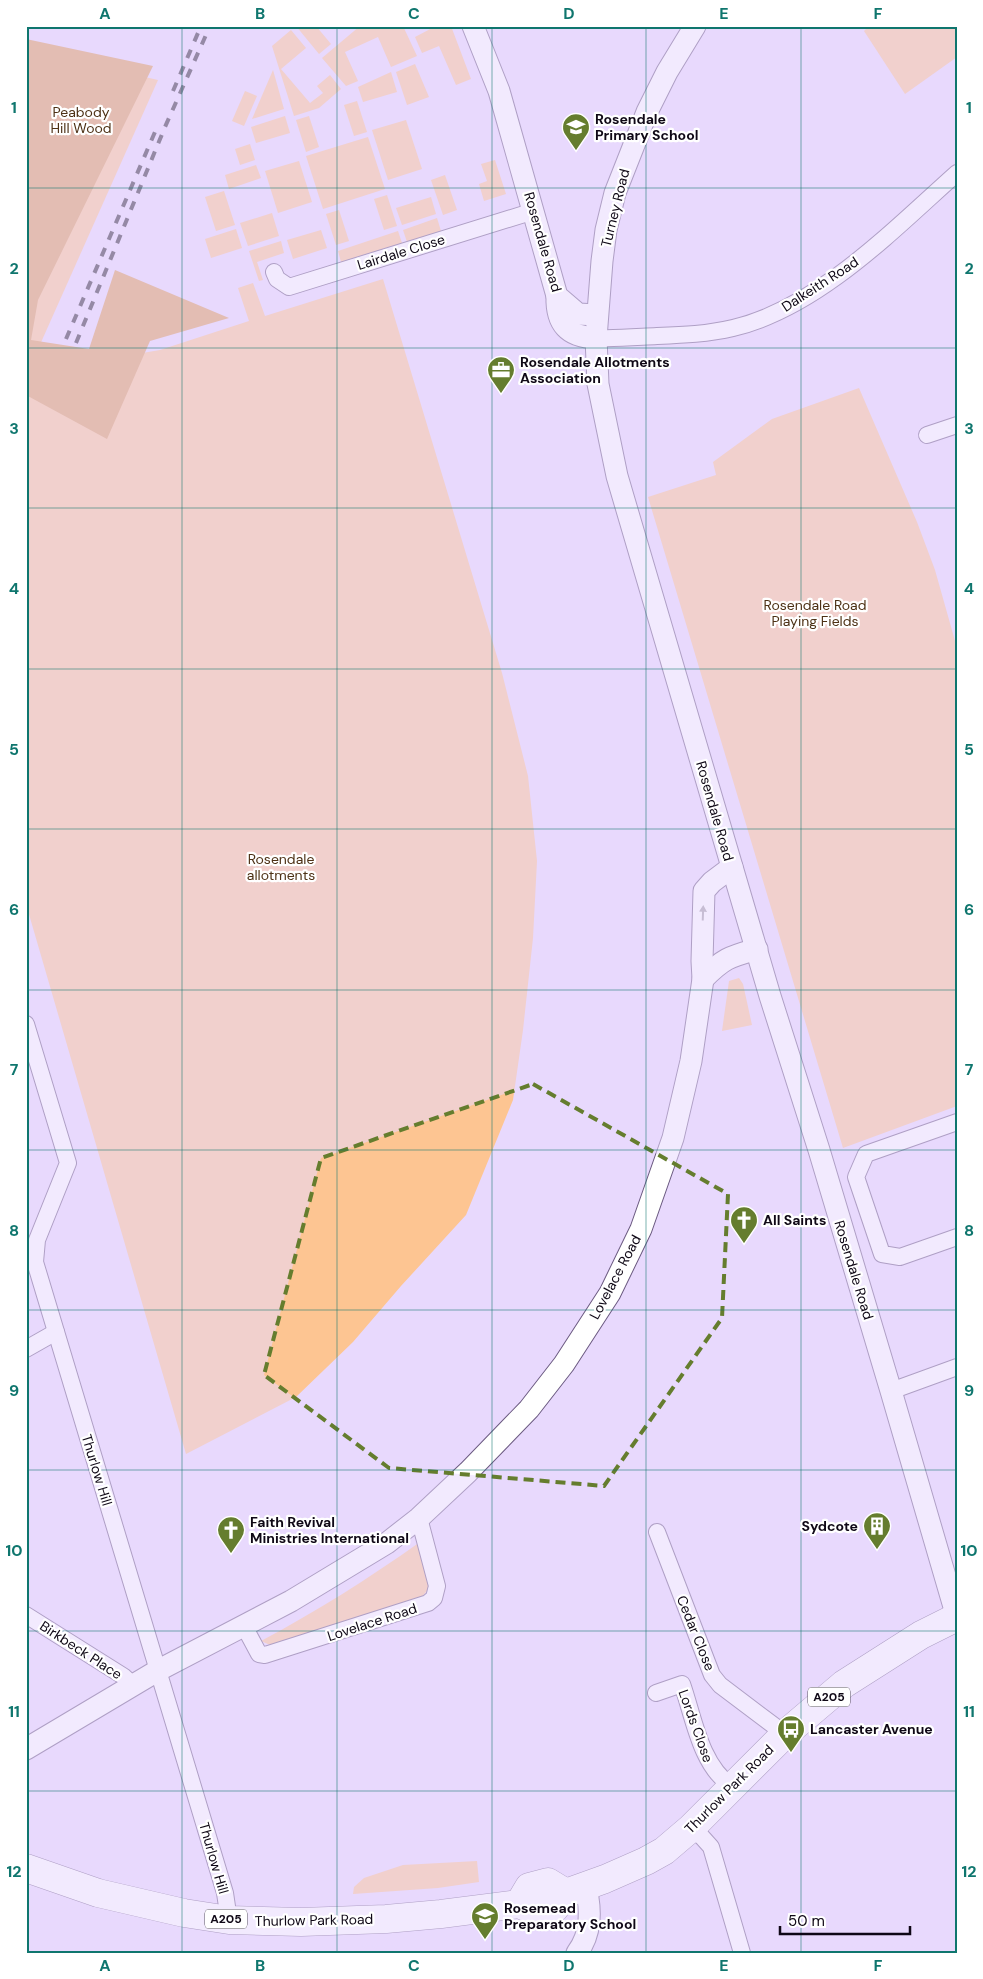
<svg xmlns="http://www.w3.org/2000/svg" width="983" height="1979" viewBox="0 0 983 1979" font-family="'DM Sans',sans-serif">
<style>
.green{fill:#fdc592}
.forest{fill:#dd9b5a}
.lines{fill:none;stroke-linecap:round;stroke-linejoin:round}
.minor-casing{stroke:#6b5a81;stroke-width:18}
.tertiary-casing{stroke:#6b5a81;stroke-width:23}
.trunk-casing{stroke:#6b5a81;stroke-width:29}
.minor{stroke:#fff;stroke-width:16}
.tertiary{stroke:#fff;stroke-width:21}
.trunk{stroke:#fff;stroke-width:28}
.rail{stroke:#31293b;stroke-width:4;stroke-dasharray:9 9;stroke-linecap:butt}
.oneway{fill:#9f9ca2}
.marked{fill:none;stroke:#657d2e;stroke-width:4;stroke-dasharray:10 6;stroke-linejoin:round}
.grid{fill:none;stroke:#0f766e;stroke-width:1;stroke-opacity:0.55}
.labels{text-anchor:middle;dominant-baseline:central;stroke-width:4.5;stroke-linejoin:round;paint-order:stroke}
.shield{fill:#fff;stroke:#57525c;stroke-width:1}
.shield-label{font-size:12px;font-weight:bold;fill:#0f0816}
.park-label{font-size:14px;fill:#4d3115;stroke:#fff}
.poi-label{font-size:14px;font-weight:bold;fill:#0f0816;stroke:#fff;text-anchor:start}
.street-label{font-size:14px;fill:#0f0816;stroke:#fff}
.neatline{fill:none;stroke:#0f766e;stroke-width:2}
.grid-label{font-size:16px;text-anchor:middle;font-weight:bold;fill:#0f766e}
</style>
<rect width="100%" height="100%" fill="#e8d9fd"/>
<!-- green -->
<g class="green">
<path d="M296,26h20l15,18 -12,10z"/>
<path d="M360,26h43l14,30 -26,11 -13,-30 -33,15 13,29 -12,5 -24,-28z"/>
<path d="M436,26h15l20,53 -15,6 -17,-39 -17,7 -7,-16z"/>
<path d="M869,26h88v31l-52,37 -41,-63z"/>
<path d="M291,30l15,18 -25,21 29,34 13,-10 -6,-7 13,-11 11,14 -22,19 -25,8 -22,-70z"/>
<path d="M26,50l132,30 -132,296z"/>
<path d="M415,64l14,33 -22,8 -11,-33z"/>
<path d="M273,70l11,39 -32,10z"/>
<path d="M391,72l6,20 -34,10 -5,-15z"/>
<path d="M245,91l12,5 -13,30 -12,-5z"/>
<path d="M357,101l10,31 -13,4 -10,-31z"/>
<path d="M285,116l5,17 -34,10 -5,-16z"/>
<path d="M309,116l10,31 -13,5 -10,-32z"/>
<path d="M406,120l16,49 -34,11 -16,-50z"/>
<path d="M368,137l17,52 -62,20 -17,-53z"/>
<path d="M250,144l5,16 -15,5 -5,-16z"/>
<path d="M495,160l11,34 -22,7 -5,-17 8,-3 -6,-17z"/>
<path d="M299,161l13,41 -34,11 -13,-42z"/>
<path d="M256,165l5,13 -32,11 -4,-14z"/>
<path d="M445,175l12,35 -14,5 -12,-35z"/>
<path d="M224,191l11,34 -19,6 -11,-34z"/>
<path d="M387,195l10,31 -13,4 -10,-31z"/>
<path d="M431,197l5,17 -34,11 -6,-17z"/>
<path d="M339,210l10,31 -13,4 -10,-31z"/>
<path d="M272,213l7,23 -31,10 -8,-23z"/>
<path d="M437,218l4,13 -34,11 -4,-12z"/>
<path d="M236,229l6,19 -31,10 -6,-19z"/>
<path d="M321,230l6,18 -34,11 -6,-19z"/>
<path d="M398,231l4,12 -61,19 -3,-11z"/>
<path d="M281,241l3,12 -27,9 6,18 -4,1 -10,-30z"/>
<path d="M383,279l119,394 26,103 9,85 -4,77 -10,92 -10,70 -47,115 -65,71 -48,56 -57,55 -110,57 -160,-550v-522l81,-23 53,-9 89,-29 -11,-33 15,-5 12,33z"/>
<path d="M859,388l58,134 18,48 22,78v458l-114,42 -195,-651 68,-22 -3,-13 59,-43z"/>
<path d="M739,978l4,6 9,41 -30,6 7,-50z"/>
<path d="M420,1542l10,45 -8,10 -142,47 -10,1 -9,-4c56,-30 107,-62 159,-99z"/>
<path d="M477,1861l2,21 -41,6 -85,6 1,-7 10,-9 39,-13z"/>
</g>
<!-- forest -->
<path class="forest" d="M26,39l127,27 -115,234 -7,40 58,9 26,-79 114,48 -79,23 -43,98 -81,-44z"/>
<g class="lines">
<!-- minor casing -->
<g class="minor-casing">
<g id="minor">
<path d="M274,272l3,7 12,8 245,-76"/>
<path d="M596,338c20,1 41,-1 61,-2 26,-1 51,-2 76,-8 85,-20 160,-98 224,-155"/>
<path d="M927,435l30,-10"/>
<path d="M26,1024l42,139 -31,77 -2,22 190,631 4,27"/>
<path d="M957,1122l-91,32 -10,23 26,77 18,3 57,-20"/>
<path d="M26,1349l30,-17"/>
<path d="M891,1391l66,-24"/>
<path d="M657,1532l55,143 8,10 65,49"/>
<path d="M26,1615l97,61 11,10"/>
<path d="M244,1626l15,28 6,1 163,-52 6,-5 3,-12 -18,-68"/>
<path d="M656,1693l26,-9c12,34 18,80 49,102"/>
<path d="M691,1828l11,9 9,10 31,106"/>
</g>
</g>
<!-- tertiary casing -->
<g class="tertiary-casing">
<g id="tertiary">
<path d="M473,26l26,65 58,205 21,18 19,1"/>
<path d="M695,26l-28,46 -20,40 -32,81 -9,37 -4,31 -6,77 2,46 19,92 153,520 49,154 72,241 66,226"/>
<path d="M557,296c-1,28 11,41 39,42"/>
<path d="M703,979c21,-21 26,-22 54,-30"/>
<path d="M26,1749l131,-78 134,-70 96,-58 32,-25 49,-46 61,-63 35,-45 46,-71 31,-64 32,-91 18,-77 12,-82 -1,-18 2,-70 8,-9 20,-15"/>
<path d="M577,1953c15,-20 14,-43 9,-66"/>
</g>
</g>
<!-- trunk casing -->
<g class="trunk-casing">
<g id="trunk">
<path d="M26,1868l72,25 86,20 45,7 72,2 85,-3 55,-5 78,-10 18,8 18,-4 11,-15 39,-14 41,-18 18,-10 27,-23 94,-94 59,-50 77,-49 36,-18"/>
<path d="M519,1904l10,-17 19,-5 18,11"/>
</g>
</g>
<!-- minor -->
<use href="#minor" class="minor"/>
<!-- tertiary -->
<use href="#tertiary" class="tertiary"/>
<!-- trunk -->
<use href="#trunk" class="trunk"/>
<!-- rail -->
<g class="rail">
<path d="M173,91l28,-65"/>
<path d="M66,339l92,-214"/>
<path d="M76,343l89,-216 45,-101"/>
</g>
</g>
<!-- one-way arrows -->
<defs><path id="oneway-solid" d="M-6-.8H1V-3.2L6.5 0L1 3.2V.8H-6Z" transform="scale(1.25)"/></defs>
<use class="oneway" href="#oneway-solid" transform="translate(703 913) rotate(-88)"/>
<!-- marked area -->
<path d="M0 0H983V1979H0ZM533,1084l195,110 -6,124 -118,168 -215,-18 -125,-93 57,-217z" fill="#e8d9fd" fill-opacity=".55" fill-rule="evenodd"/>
<path class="marked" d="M533,1084l195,110 -6,124 -118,168 -215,-18 -125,-93 57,-217z"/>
<!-- grid -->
<path class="grid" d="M182,26v1927M337,26v1927M492,26v1927M646,26v1927M801,26v1927M26,188h931M26,348h931M26,508h931M26,669h931M26,829h931M26,990h931M26,1150h931M26,1310h931M26,1470h931M26,1631h931M26,1791h931"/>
<!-- icons -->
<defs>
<g id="school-pin" transform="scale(1.4375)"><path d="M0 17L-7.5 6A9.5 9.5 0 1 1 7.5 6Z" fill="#657d2e" stroke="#fff"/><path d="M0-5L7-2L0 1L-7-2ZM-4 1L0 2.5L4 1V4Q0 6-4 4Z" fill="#fff"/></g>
<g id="office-pin" transform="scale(1.4375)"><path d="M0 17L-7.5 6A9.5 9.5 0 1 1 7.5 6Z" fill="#657d2e" stroke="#fff"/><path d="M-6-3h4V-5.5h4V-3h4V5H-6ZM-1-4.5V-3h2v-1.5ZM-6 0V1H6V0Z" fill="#fff"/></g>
<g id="church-pin" transform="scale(1.4375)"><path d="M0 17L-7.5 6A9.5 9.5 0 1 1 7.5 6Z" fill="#657d2e" stroke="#fff"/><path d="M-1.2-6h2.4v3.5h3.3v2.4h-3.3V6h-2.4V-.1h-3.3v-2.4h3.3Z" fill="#fff"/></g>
<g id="building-pin" transform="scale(1.4375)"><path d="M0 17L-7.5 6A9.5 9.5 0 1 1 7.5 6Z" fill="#657d2e" stroke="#fff"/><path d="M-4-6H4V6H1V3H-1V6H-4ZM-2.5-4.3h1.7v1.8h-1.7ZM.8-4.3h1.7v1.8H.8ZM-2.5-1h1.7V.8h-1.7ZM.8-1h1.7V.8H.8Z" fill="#fff"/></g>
<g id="bus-pin" transform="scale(1.4375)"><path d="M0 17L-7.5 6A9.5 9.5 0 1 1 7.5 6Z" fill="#657d2e" stroke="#fff"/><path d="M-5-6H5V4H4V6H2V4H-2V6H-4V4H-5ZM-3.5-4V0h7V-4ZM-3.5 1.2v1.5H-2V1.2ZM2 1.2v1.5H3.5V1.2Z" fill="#fff"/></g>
</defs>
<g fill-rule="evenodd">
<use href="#school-pin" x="576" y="127"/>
<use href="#office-pin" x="501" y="370"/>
<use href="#church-pin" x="744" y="1220"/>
<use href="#building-pin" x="877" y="1526"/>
<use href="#church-pin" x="231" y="1530"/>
<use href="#bus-pin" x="791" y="1729"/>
<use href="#school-pin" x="485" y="1916"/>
</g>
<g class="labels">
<!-- shield labels -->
<g class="shield">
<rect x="808" y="1687.5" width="42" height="19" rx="4"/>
<rect x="205" y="1909.5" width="42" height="19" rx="4"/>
</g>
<g class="shield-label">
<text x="829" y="1697">A205</text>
<text x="226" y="1919">A205</text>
</g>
<!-- park labels -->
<g class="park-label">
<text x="81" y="112">Peabody<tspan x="81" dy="16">Hill Wood</tspan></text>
<text x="815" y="605">Rosendale Road<tspan x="815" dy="16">Playing Fields</tspan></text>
<text x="281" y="859">Rosendale<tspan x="281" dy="16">allotments</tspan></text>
</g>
<!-- poi labels -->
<g class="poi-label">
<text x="595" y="119">Rosendale<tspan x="595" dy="16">Primary School</tspan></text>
<text x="520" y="362">Rosendale Allotments<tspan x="520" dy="16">Association</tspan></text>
<text x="763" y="1220">All Saints</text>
<text x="250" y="1522">Faith Revival<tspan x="250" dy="16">Ministries International</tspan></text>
<text x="858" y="1526" text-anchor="end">Sydcote</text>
<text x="810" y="1729">Lancaster Avenue</text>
<text x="504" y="1908">Rosemead<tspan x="504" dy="16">Preparatory School</tspan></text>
</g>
<!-- street labels -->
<g class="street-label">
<text transform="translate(615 208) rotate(-76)">Turney Road</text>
<text transform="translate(543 242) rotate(74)">Rosendale Road</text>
<text transform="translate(401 252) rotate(-17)">Lairdale Close</text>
<text transform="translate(820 284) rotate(-33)">Dalkeith Road</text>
<text transform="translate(715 811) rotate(74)">Rosendale Road</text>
<text transform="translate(854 1270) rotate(73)">Rosendale Road</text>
<text transform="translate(615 1277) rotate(-62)">Lovelace Road</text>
<text transform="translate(97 1470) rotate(73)">Thurlow Hill</text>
<text transform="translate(372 1622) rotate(-18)">Lovelace Road</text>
<text transform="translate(696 1633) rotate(68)">Cedar Close</text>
<text transform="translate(81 1650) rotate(33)">Birkbeck Place</text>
<text transform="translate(696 1726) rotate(70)">Lords Close</text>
<text transform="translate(729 1789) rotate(-45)">Thurlow Park Road</text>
<text transform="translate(214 1858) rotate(74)">Thurlow Hill</text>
<text transform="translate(314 1920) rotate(-1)">Thurlow Park Road</text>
</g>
</g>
<!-- border -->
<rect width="983" height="1979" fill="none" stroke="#ffffff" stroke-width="55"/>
<!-- scale -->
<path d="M780 1926v8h130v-8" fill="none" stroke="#0f0816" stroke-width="2.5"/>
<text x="788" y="1926" font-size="15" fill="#0f0816" stroke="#ffffff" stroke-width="4" paint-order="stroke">50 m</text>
<rect x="28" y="28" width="928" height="1924" class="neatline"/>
<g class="grid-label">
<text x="105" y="19">A</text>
<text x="260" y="19">B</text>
<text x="414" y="19">C</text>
<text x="569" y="19">D</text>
<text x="724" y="19">E</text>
<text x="878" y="19">F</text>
<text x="14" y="113">1</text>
<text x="969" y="113">1</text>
<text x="14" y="274">2</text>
<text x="969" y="274">2</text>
<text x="14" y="434">3</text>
<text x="969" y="434">3</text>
<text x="14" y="594">4</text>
<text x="969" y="594">4</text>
<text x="14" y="755">5</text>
<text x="969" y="755">5</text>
<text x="14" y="915">6</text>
<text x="969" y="915">6</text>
<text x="14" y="1075">7</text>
<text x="969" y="1075">7</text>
<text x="14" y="1236">8</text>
<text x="969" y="1236">8</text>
<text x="14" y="1396">9</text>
<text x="969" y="1396">9</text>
<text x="14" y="1556">10</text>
<text x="969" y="1556">10</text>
<text x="14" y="1717">11</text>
<text x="969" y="1717">11</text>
<text x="14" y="1877">12</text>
<text x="969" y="1877">12</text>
<text x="105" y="1971">A</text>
<text x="260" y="1971">B</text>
<text x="414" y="1971">C</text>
<text x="569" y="1971">D</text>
<text x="724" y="1971">E</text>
<text x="878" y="1971">F</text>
</g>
</svg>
